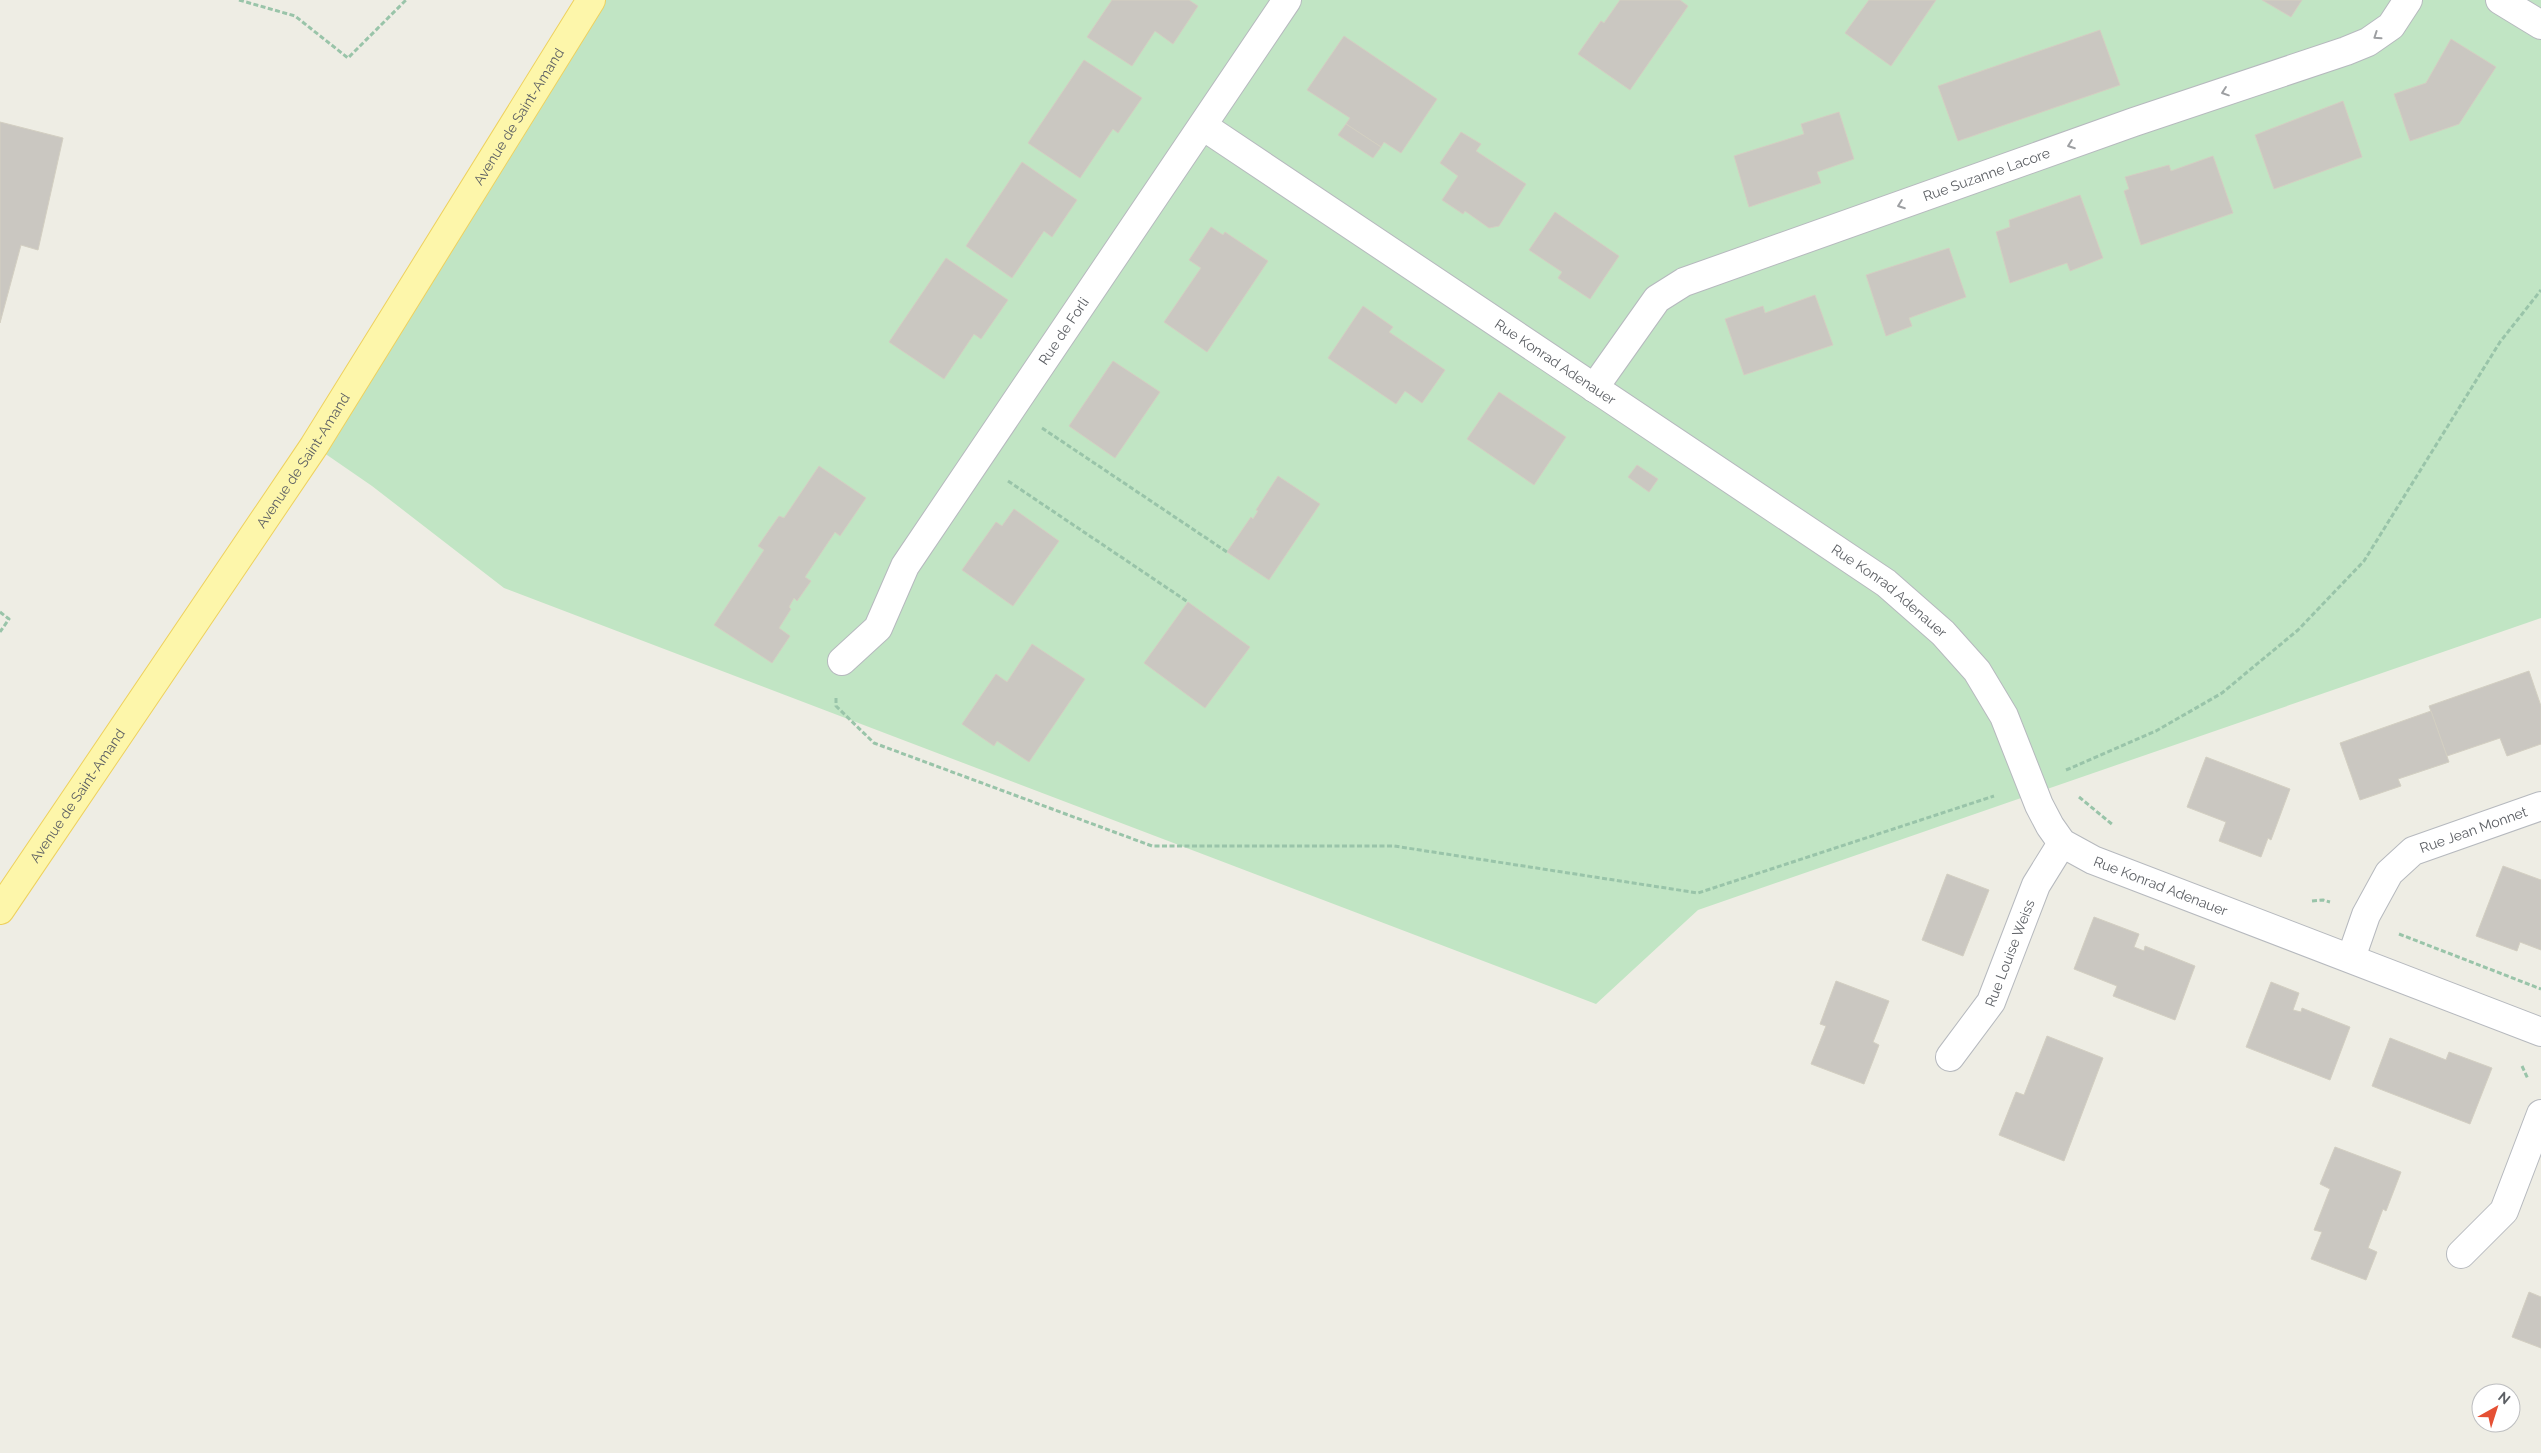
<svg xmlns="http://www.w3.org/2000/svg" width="2541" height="1453" viewBox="0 0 2541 1453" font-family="Raleway,sans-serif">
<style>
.green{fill:#c1e5c4}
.building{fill:#cac7c1;stroke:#d3cfc2}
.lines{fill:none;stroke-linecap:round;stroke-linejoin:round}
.street-casing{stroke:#b6b9be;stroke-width:30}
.primary-casing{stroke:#eed15e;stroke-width:30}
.path{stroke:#99c4a9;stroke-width:3;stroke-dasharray:5 2.5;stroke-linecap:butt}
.street{stroke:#fff;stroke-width:28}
.primary{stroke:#fdf6aa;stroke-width:28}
.oneway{stroke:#9d9fa2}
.labels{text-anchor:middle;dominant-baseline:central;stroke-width:4;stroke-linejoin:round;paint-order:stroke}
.street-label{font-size:14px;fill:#5c5f64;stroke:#fff}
</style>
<rect width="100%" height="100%" fill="#eeede4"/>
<!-- green -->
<path class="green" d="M591,0h1950v618l-843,292 -102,94 -1092,-416 -132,-102 -58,-40z"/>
<!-- building -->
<g class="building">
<path d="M1112,0h77l9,6 -25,38 -18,-13 -23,35 -45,-29z"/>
<path d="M1620,0h60l8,6 -58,84 -52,-36 23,-33 3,2z"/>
<path d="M1869,0h67l-45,66 -46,-33z"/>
<path d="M2262,0h40l-11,17z"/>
<path d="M2100,30l20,55 -162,56 -20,-55z"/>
<path d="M1344,36l93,63 -36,54 -17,-11 -3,5 -35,-23 4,-6 -43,-28z"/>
<path d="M2451,39l45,28 -37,57 -49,17 -16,-47 32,-11z"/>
<path d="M1084,60l58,38 -24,35 -5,-4 -33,49 -52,-35z"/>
<path d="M2343,101l19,56 -88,32 -19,-54z"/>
<path d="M1839,112l15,47 -37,13 4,11 -72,24 -15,-51 70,-22 -3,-10z"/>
<path d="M0,122l63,16 -25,112 -17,-5 -21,78z"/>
<path d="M1346,124l35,23 -8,11 -35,-23z"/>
<path d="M1461,132l20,12 -5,7 50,33 -27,42 -10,2 -24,-17 -2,3 -21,-14 16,-24 -18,-13z"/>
<path d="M2213,156l20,57 -92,32 -17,-54 5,-2 -4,-12 44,-12 2,6z"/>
<path d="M1022,162l55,38 -25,37 -8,-6 -32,47 -46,-32z"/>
<path d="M2080,195l23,63 -33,13 -3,-8 -57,20 -14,-51 14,-5 -1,-7z"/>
<path d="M1555,212l64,44 -29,43 -32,-21 4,-6 -33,-22z"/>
<path d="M1211,227l12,8 2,-3 43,29 -61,91 -43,-30 37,-54 -12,-8z"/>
<path d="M1949,248l17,49 -57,21 3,8 -26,10 -20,-61z"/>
<path d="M946,258l62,42 -27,39 -7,-5 -30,45 -55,-37z"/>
<path d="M1815,295l18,50 -89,30 -19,-56 38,-13 2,7z"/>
<path d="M1363,306l30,21 -4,5 56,38 -23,33 -17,-12 -9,13 -68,-46z"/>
<path d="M1113,361l47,31 -45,66 -46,-32z"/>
<path d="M1499,392l67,45 -32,48 -67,-46z"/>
<path d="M1637,465l21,14 -9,13 -21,-15z"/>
<path d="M819,466l47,32 -26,38 -5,-4 -30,45 6,4 -14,20 -3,-3 -5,9 2,2 -12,19 11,8 -18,27 -58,-38 50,-75 -6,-4 21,-30 5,2z"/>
<path d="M1278,476l42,28 -51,76 -42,-28 24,-35 2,2 5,-8 -2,-1z"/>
<path d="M1014,509l45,32 -46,65 -51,-36 34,-48 6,4z"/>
<path d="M1188,602l62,45 -45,61 -61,-45z"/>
<path d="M1032,644l53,35 -56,83 -32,-21 -3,5 -32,-22 34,-50 11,8z"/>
<path d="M2529,671l12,35v38l-34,12 -7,-18 -53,18 -18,-50z"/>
<path d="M2431,711l18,51 -51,17 3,7 -41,14 -20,-57z"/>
<path d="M2206,757l84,32 -19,51 -3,-2 -7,19 -42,-16 7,-19 -39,-15z"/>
<path d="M2503,866l38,14v70l-21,-8 -3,9 -41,-15z"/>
<path d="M1947,874l42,16 -26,66 -41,-16z"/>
<path d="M2094,917l45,17 -5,13 10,4 1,-5 50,20 -20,54 -62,-24 4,-10 -43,-17z"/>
<path d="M1836,981l53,20 -16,41 6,3 -15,39 -53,-20 15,-38 -6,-2z"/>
<path d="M2271,982l28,11 -6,17 8,2 1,-4 48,19 -20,53 -84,-33z"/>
<path d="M2047,1036l56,22 -39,103 -65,-26 17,-43 8,3z"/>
<path d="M2390,1038l56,22 3,-8 43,16 -22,56 -98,-38z"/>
<path d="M2335,1147l66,25 -15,39 -3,-2 -15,39 9,4 -11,28 -55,-21 11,-27 -8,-2 16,-41 -10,-5z"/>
<path d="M2529,1292l12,5v51l-29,-11z"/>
</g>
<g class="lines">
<!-- street casing -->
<g class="street-casing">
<g id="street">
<path d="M2500,0l41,25"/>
<path id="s1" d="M1203,126l683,457 57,50 34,38 27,45 35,89 11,21 12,17 31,17 448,172"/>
<path id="s2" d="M1594,388l63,-89 27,-17 450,-160 212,-71 22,-9 23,-16 17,-26"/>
<path id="s3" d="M842,661l36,-33 27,-62 382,-566"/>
<path id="s4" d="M2351,958l15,-43 23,-42 24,-22 128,-45"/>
<path id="s5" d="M1950,1057l41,-55 45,-117 26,-42"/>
<path d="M2461,1254l43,-43 37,-97"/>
</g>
</g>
<!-- primary casing -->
<g class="primary-casing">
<g id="primary">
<path id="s6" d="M0,910l314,-464 277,-446"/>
</g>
</g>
<!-- path -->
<g class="path">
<path d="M239,0l56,16 53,42 58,-58"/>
<path d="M1042,428l185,124"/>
<path d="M1008,481l180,121"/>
<path d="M0,612l9,7 -9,13"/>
<path d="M836,698v8l38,37 278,103h242l304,47 296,-97"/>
<path d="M2066,770l90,-39 66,-38 76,-63 66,-69 136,-219 41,-52"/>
<path d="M2079,797l34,28"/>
<path d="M2312,901l11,-1 7,2"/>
<path d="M2399,934l142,55"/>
<path d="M2522,1066l6,13"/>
</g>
<!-- street -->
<use href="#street" class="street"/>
<!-- primary -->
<use href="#primary" class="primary"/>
</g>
<!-- one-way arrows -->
<defs><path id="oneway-chevron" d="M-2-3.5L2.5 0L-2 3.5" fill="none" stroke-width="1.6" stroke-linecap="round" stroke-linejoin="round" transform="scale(1.25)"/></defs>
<g class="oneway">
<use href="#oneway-chevron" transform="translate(2377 36) rotate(146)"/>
<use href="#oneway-chevron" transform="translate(2225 92) rotate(161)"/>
<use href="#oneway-chevron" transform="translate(2071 145) rotate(160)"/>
<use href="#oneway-chevron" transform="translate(1901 205) rotate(160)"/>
</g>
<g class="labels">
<!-- street labels -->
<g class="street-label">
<text stroke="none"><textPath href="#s6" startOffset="948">Avenue de Saint-Amand</textPath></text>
<text stroke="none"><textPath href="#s2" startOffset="462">Rue Suzanne Lacore</textPath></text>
<text stroke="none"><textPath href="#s3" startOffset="400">Rue de Forli</textPath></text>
<text stroke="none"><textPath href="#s1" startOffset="424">Rue Konrad Adenauer</textPath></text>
<text stroke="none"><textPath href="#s6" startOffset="542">Avenue de Saint-Amand</textPath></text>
<text stroke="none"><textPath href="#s1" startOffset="829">Rue Konrad Adenauer</textPath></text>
<text stroke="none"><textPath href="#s6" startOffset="138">Avenue de Saint-Amand</textPath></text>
<text stroke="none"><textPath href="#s4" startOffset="190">Rue Jean Monnet</textPath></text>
<text stroke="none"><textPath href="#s1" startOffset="1249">Rue Konrad Adenauer</textPath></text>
<text stroke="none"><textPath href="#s5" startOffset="121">Rue Louise Weiss</textPath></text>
</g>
</g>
<!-- north arrow -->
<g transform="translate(2496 1408) rotate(39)"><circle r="24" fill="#ffffff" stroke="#bebfc1"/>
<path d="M0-4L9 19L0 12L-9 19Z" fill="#e55034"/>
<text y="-8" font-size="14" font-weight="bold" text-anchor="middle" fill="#5c5f64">N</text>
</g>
</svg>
